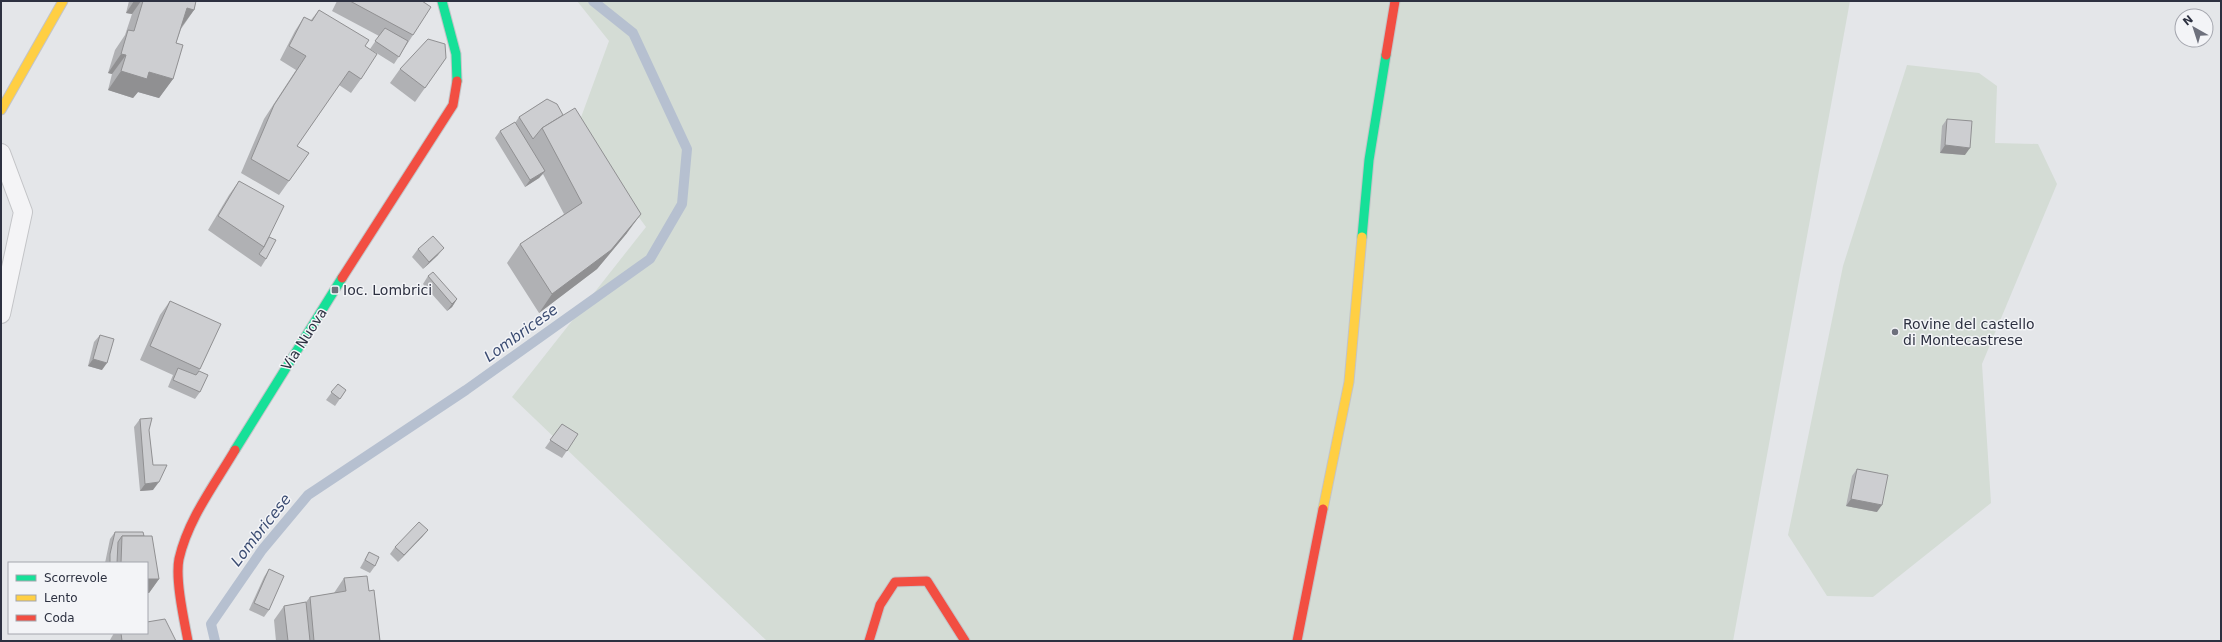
<svg xmlns="http://www.w3.org/2000/svg" width="2222" height="642" viewBox="0 0 2222 642" font-family="'DejaVu Sans',sans-serif">
<style>
.green{fill:#d4dcd5}
.lines{fill:none;stroke-linecap:round;stroke-linejoin:round}
.stream{stroke:#b6c0d0;stroke-width:10}
.lane-casing{stroke:#c3c4c7;stroke-width:20}
.fast-casing{stroke:#c3c4c7;stroke-width:11}
.slow-casing{stroke:#c3c4c7;stroke-width:11}
.jam-casing{stroke:#c3c4c7;stroke-width:11}
.lane{stroke:#f4f4f6;stroke-width:18}
.fast{stroke:#16e098;stroke-width:9}
.slow{stroke:#ffcf43;stroke-width:9}
.jam{stroke:#f24e42;stroke-width:9}
.wall{fill:#b0b1b4}
.shaded-wall{fill:#909092}
.building{fill:#cdced1;stroke:#909092}
.poi-dot{fill:#6d707c;stroke:#f3f4f7;stroke-width:1.5}
.labels{text-anchor:middle;dominant-baseline:central;stroke-width:3;stroke-linejoin:round;paint-order:stroke}
.poi-label{font-size:14px;fill:#2d3141;stroke:#f3f4f7;text-anchor:start}
.street-label{font-size:14px;fill:#2d3141;stroke:#f3f4f7}
.water-label{font-size:15px;font-style:italic;fill:#3a4b71;stroke:#f3f4f7}
</style>
<rect width="100%" height="100%" fill="#e4e6e9"/>
<!-- green -->
<g class="green">
<path d="M577,1h1273l-117,640h-966l-255,-244 134,-170 -70,-96 33,-90z"/>
<path d="M1907,65l72,8 18,13 -2,57 43,1 19,40 -75,180 9,139 -118,94 -46,-1 -39,-61 55,-269z"/>
</g>
<g class="lines">
<!-- stream -->
<path class="stream" d="M215,641l-4,-17 51,-74 46,-55 158,-105 184,-131 32,-55 5,-55 -54,-116 -40,-32"/>
<!-- lane casing -->
<g class="lane-casing">
<path id="lane" d="M1,153l22,59 -22,102"/>
</g>
<!-- fast casing -->
<g class="fast-casing">
<g id="fast">
<path d="M442,1l14,53 1,27"/>
<path d="M1362,237l7,-77 17,-105"/>
<path d="M235,450l107,-172"/>
</g>
</g>
<!-- slow casing -->
<g class="slow-casing">
<g id="slow">
<path d="M1,110l62,-109"/>
<path d="M1323,509l26,-127 13,-145"/>
</g>
</g>
<!-- jam casing -->
<g class="jam-casing">
<g id="jam">
<path d="M1386,55l9,-54"/>
<path d="M342,278l111,-173 4,-24"/>
<path d="M188,641c-4,-21 -13,-62 -9,-82 9,-40 36,-75 56,-109"/>
<path d="M869,641l11,-36 15,-23 32,-1 38,60"/>
<path d="M1297,641l26,-132"/>
</g>
</g>
<!-- lane -->
<use href="#lane" class="lane"/>
<!-- fast -->
<use href="#fast" class="fast"/>
<!-- slow -->
<use href="#slow" class="slow"/>
<!-- jam -->
<use href="#jam" class="jam"/>
</g>
<!-- wall -->
<g class="wall">
<path d="M129,1h67l-2,9 -13,19 -5,14 -3,36 -14,19 -21,-6 -5,6 -25,-8 4,-16 -4,-1 7,-23 10,-15 7,-21 -6,-1z"/>
<path d="M337,1h85l-9,34 -19,29 -24,-15 9,-13 -47,-25z"/>
<path d="M319,10l46,36 -4,33 -10,14 -12,-8 -42,61 12,7 -30,42 -38,-22 23,-54 32,-49 -16,-10 15,-29 9,-14 7,3z"/>
<path d="M446,58l-31,44 -25,-19 10,-14z"/>
<path d="M547,99l80,134 -30,36 -58,44 -32,-50 13,-19 44,-30 -21,-40 -4,4 -14,9 -30,-49 5,-7 15,-8 4,-6z"/>
<path d="M1947,119l18,36 -25,-2 2,-27z"/>
<path d="M239,181l30,56 -3,22 -5,8 -53,-37 21,-35z"/>
<path d="M418,249l20,6 -15,14 -11,-12z"/>
<path d="M428,276l29,23 -5,8 -5,4 -24,-27z"/>
<path d="M170,301l30,68 -1,2 1,21 -5,7 -27,-12 5,-12 -33,-15 20,-45z"/>
<path d="M100,335l2,35 -14,-4 6,-24z"/>
<path d="M338,384l8,6 -11,16 -9,-6z"/>
<path d="M140,419l9,11 4,60 -13,1 -6,-64z"/>
<path d="M562,424l16,10 -16,24 -17,-10z"/>
<path d="M1857,469l20,43 -31,-6 6,-30z"/>
<path d="M428,530l-6,7 -24,25 -8,-8 5,-7z"/>
<path d="M115,532l29,4 15,43 -10,14h-2v-30h-42l5,-24z"/>
<path d="M369,552l6,14 -5,7 -10,-5z"/>
<path d="M269,569v41l-5,7 -15,-7 15,-33z"/>
<path d="M344,578l25,13 11,50h-104l-2,-21 10,-14 22,-4 4,-5 24,-4z"/>
<path d="M114,633h33l29,8h-66v-1z"/>
</g>
<!-- shaded-wall -->
<g class="shaded-wall">
<path d="M134,1h7l-9,13 -6,-1z"/>
<path d="M187,8l7,2 -14,19z"/>
<path d="M121,54l5,1 -14,19 -4,-1z"/>
<path d="M121,71l28,1 24,7 -14,19 -21,-6 -5,6 -25,-8z"/>
<path d="M1945,145l25,3 -5,7 -25,-2z"/>
<path d="M545,171l-6,7 -14,9 5,-7z"/>
<path d="M641,214l-14,19 -30,36 -58,44 13,-19z"/>
<path d="M444,248l-6,7 -15,14 6,-7z"/>
<path d="M457,299l-5,8 -5,4 5,-7z"/>
<path d="M93,359l14,4 -5,7 -14,-4z"/>
<path d="M159,482l-6,8 -13,1 5,-7z"/>
<path d="M1851,499l31,6 -5,7 -31,-6z"/>
<path d="M428,530l-6,7 -24,25 6,-7z"/>
<path d="M147,579h12l-10,14h-2z"/>
</g>
<!-- building -->
<g class="building">
<path d="M143,1h53l-2,9 -7,-2 -11,35 7,2 -10,34 -24,-7 -2,7 -26,-8 5,-16 -5,-1 7,-24 6,1z"/>
<path d="M350,1h72l9,6 -18,28z"/>
<path d="M319,10l50,30 -4,6 12,8 -16,25 -12,-8 -52,75 12,7 -20,28 -38,-22 23,-54 32,-49 -17,-10 15,-29 8,4z"/>
<path d="M385,28l23,13 -9,16 -24,-16z"/>
<path d="M428,39l17,5 1,14 -21,30 -25,-19z"/>
<path d="M547,99l10,5 6,11 -21,13 -9,11 -14,-22z"/>
<path d="M575,108l66,106 -30,36 -59,44 -32,-50 62,-41 -40,-75z"/>
<path d="M1947,119l25,2 -2,27 -25,-3z"/>
<path d="M515,122l30,49 -15,9 -30,-49z"/>
<path d="M239,181l45,25 -20,41 -46,-31z"/>
<path d="M433,236l11,12 -15,14 -11,-13z"/>
<path d="M269,237l7,3 -10,19 -7,-5 5,-7z"/>
<path d="M433,272l24,27 -5,5 -24,-28z"/>
<path d="M170,301l51,23 -21,45 -50,-23z"/>
<path d="M100,335l14,4 -7,24 -14,-4z"/>
<path d="M178,368l18,7 3,-4 9,4 -8,17 -27,-12z"/>
<path d="M338,384l8,6 -6,9 -9,-7z"/>
<path d="M152,418l-3,12 4,35h14l-8,17 -14,2 -5,-65z"/>
<path d="M562,424l16,10 -11,17 -17,-11z"/>
<path d="M1857,469l31,6 -6,30 -31,-6z"/>
<path d="M419,522l9,8 -24,25 -9,-8z"/>
<path d="M115,532h28l1,4h-22l-4,6 -1,21h-7v-9z"/>
<path d="M122,536h30l7,43h-12v-16h-26z"/>
<path d="M369,552l10,5 -4,9 -10,-6z"/>
<path d="M269,569l15,7 -15,34 -15,-7z"/>
<path d="M367,576l2,15 5,-1 6,51h-66l-4,-44 36,-6 -2,-13z"/>
<path d="M306,602l4,39h-22l-4,-35z"/>
<path d="M165,619l11,22h-54l-1,-8h26v-11z"/>
</g>
<!-- markers -->
<g class="poi-dot">
<rect x="331" y="286" width="8" height="8" rx="2"/>
<circle cx="1895" cy="332" r="4"/>
</g>
<g class="labels">
<!-- poi labels -->
<g class="poi-label">
<text x="343" y="290">Ioc. Lombrici</text>
<text x="1903" y="324">Rovine del castello<tspan x="1903" dy="16">di Montecastrese</tspan></text>
</g>
<!-- street labels -->
<g class="street-label">
<text transform="translate(304 339) rotate(-57)">Via Nuova</text>
</g>
<!-- water labels -->
<g class="water-label">
<text transform="translate(521 333) rotate(-36)">Lombricese</text>
<text transform="translate(261 530) rotate(-52)">Lombricese</text>
</g>
</g>
<!-- border -->
<rect width="2222" height="642" fill="none" stroke="#2d3141" stroke-width="4"/>
<!-- legend -->
<rect x="8" y="562" width="140" height="72" fill="#f3f4f7" stroke="#a4a6ae"/>
<rect x="16" y="575" width="20" height="6" fill="#16e098" stroke="#a4a6ae"/>
<text x="44" y="582" font-size="12" fill="#2d3141">Scorrevole</text>
<rect x="16" y="595" width="20" height="6" fill="#ffcf43" stroke="#a4a6ae"/>
<text x="44" y="602" font-size="12" fill="#2d3141">Lento</text>
<rect x="16" y="615" width="20" height="6" fill="#f24e42" stroke="#a4a6ae"/>
<text x="44" y="622" font-size="12" fill="#2d3141">Coda</text>
<!-- north arrow -->
<g transform="translate(2194 28) rotate(321)"><circle r="19" fill="#f3f4f7" stroke="#a4a6ae"/>
<path d="M0-3L7 15L0 10L-7 15Z" fill="#6d707c"/>
<text y="-6" font-size="11" font-weight="bold" text-anchor="middle" fill="#2d3141">N</text>
</g>
</svg>
